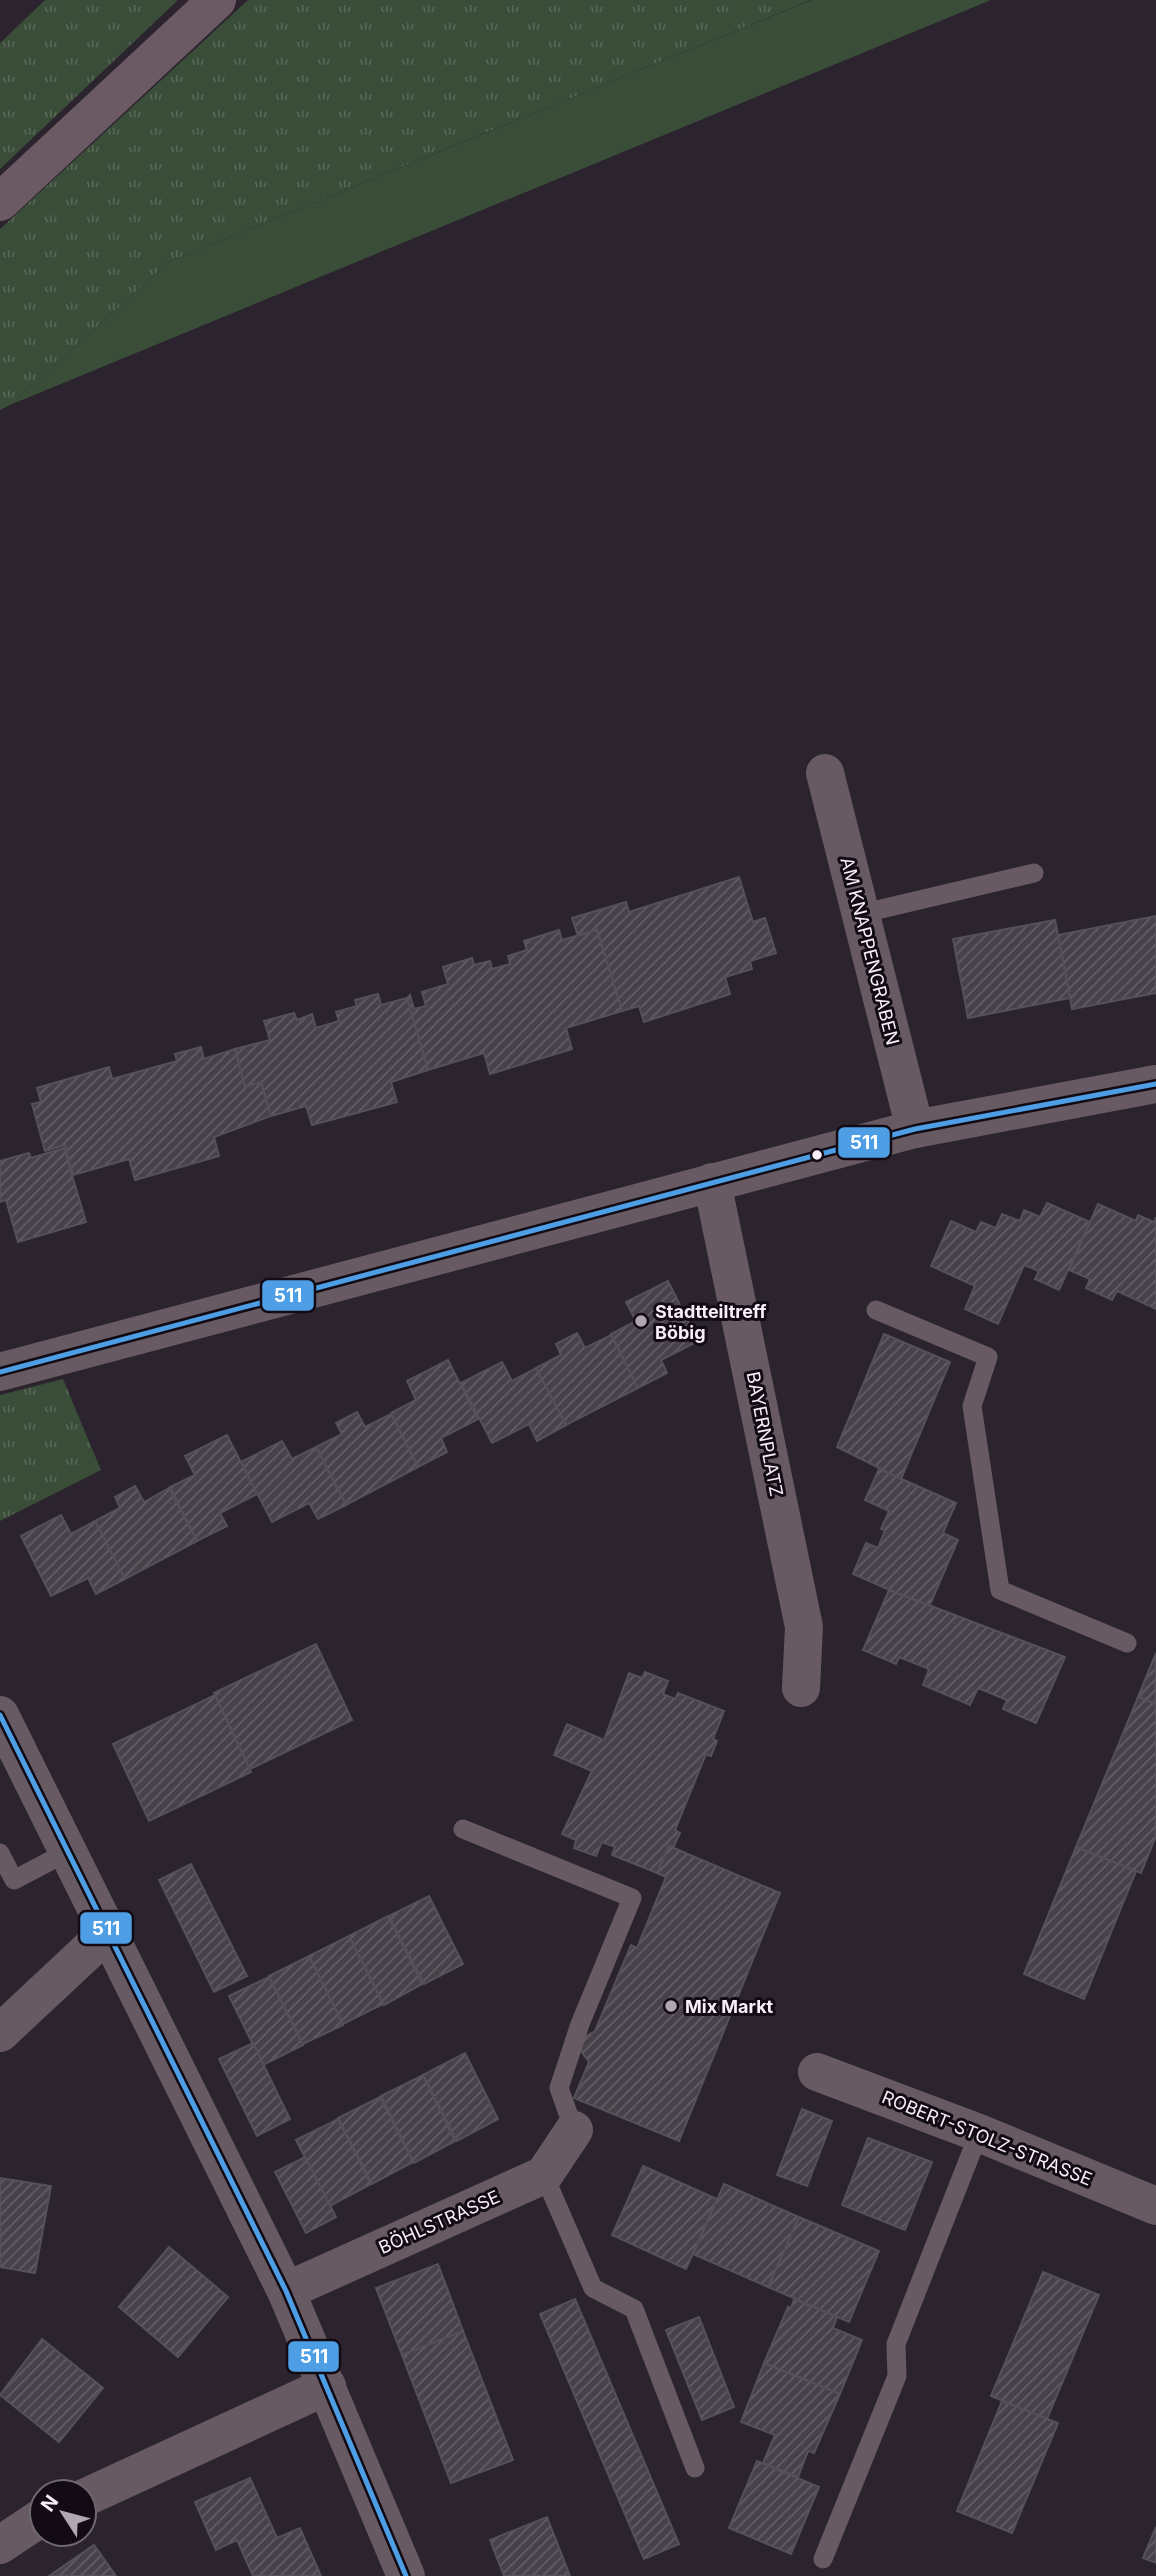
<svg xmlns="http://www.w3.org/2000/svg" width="1156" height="2576" viewBox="0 0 1156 2576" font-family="Inter,sans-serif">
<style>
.grass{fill:url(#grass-tufts)}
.garden{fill:#3a4d38}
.building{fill:url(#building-hatch);stroke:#565059;stroke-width:2}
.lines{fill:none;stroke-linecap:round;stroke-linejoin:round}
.service{stroke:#685a62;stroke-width:19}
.minor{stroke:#685a62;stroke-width:38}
.primary{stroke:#6b5a64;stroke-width:38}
.bus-1-casing{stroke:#120b14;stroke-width:10}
.bus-1{stroke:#4d9ee5;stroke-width:5}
.bus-dot{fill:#f8eefb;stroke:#120b14;stroke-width:2.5}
.poi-dot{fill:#b0a7b3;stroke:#120b14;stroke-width:2.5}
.labels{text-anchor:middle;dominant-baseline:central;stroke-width:6;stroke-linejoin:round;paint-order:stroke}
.street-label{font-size:18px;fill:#f8eefb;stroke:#120b14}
.poi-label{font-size:18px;font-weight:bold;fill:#f8eefb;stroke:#120b14;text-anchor:start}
.line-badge{stroke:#120b14;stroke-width:2.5}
.badge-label{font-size:19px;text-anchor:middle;font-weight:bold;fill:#fff}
</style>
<defs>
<pattern id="grass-tufts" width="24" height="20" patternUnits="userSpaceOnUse" patternTransform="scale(1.75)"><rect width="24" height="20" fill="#3a4d38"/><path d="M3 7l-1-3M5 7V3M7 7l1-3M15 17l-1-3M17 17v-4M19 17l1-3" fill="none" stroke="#576756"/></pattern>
<pattern id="building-hatch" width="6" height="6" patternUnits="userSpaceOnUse" patternTransform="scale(1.75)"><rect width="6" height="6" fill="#48414a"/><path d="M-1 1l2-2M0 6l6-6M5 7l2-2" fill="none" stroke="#635d65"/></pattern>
</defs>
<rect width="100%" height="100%" fill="#2b232e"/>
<!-- grass -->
<g class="grass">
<path d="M45,0h133l-178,169v-126z"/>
<path d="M248,0h563l-642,262 -159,143 -10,5v-181z"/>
<path d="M63,1379l38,91 -101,51v-126z"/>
</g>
<!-- garden -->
<path class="garden" d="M812,0h179l-981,405 159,-143z"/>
<!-- building -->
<g class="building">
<path d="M739,877l14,45 12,-4 11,35 -26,8 2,8 -27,8 5,17 -86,28 -5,-16 -17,5 -25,-81 -19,6 -6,-18 54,-16 3,10z"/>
<path d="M1156,916v77l-84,16 -14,-74z"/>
<path d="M1055,920l15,78 -102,20 -15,-79z"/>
<path d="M559,930l3,10 35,-10 25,81 -56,17 6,21 -82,25 -6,-21 -56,17 -21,-72 3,-3 4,14 12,-3 -4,-14 26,-8 -5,-17 29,-9 2,7 16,-4 2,8 18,-5 -2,-8 19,-6 -3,-9z"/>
<path d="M378,994l3,11 26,-7 21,72 -37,12 6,20 -85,23 -6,-19 -35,10 -10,-34 -16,5 -10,-38 35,-9 -6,-19 30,-8 3,7 15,-6 4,14 23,-7 -3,-9 21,-6 -2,-6z"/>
<path d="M201,1047l3,12 31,-10 10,38 16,-5 10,34 -57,21 5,19 -84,24 -6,-21 -56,16 -8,-30 -20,6 -13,-47 9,-2 -4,-14 72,-21 3,12 65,-18 -2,-7z"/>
<path d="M64,1148l22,74 -68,20 -12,-42 -6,2v-41l29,-8 2,5z"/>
<path d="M1047,1203l43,19 -31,68 -24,-11 4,-8 -15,-6 -26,59 -33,-15 10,-23 -44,-20 20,-45 25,11 5,-10 15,6 6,-14 18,7 4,-11 16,7z"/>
<path d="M1098,1204l38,17 2,-6 16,7 2,-5v92l-39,-18 -5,9 -26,-12 4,-9 -21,-9z"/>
<path d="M668,1281l30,60 -37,19 6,13 -29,15 -27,-54 25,-13 -10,-19z"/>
<path d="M577,1333l8,15 26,-13 27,53 -72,37 -30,-57 25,-13 -5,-11z"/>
<path d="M884,1334l66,28 -49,117 -64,-32z"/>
<path d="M448,1360l30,59 -37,19 6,14 -29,15 -27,-54 25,-13 -9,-19z"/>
<path d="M502,1362l10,19 24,-13 30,57 -29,16 -8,-17 -37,19 -31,-60z"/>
<path d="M357,1412l8,15 26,-13 27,53 -72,38 -30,-58 26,-13 -6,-11z"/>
<path d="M227,1435l30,59 -37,19 7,13 -30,15 -27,-54 25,-12 -10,-19z"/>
<path d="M282,1441l10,18 24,-12 30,58 -28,14 -9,-16 -37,19 -31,-60z"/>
<path d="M879,1469l77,34 -13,30 15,7 -29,67 -76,-33 13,-31 12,5 7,-18 -4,-1 8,-18 -24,-11z"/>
<path d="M135,1486l9,16 25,-14 28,53 -72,38 -30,-58 25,-13 -5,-11z"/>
<path d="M61,1515l10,19 24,-13 30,58 -29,15 -8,-16 -37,18 -30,-60z"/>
<path d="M889,1590l176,67 -29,66 -33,-14 4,-9 -29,-12 -8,17 -47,-20 6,-16 -30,-12 -3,7 -33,-14z"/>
<path d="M316,1644l36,76 -102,49 -36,-76z"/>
<path d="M1156,1653v51l-18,-7z"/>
<path d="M645,1672l23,9 -5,13 12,5 3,-6 46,18 -11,28 4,2 -6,15 -5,-2 -31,76 5,3 -7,15 -4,-2 -12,27 -45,-18 3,-8 -13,-5 -6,14 -22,-8 2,-8 -14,-6 30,-63 -38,-16 13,-31 37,16 25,-67 13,5z"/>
<path d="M215,1695l36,77 -102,49 -36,-77z"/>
<path d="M1138,1697l18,7v132l-15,37 -65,-26z"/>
<path d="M669,1846l111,47 -101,248 -105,-43 15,-36 -14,-19 20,-12 36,-86 6,3 29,-71 -9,-4z"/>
<path d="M1076,1847l60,24 -52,128 -60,-25z"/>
<path d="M191,1864l56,112 -33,16 -55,-112z"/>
<path d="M429,1896l34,68 -39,20 -35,-68z"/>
<path d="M388,1916l34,68 -38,21 -35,-69z"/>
<path d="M349,1936l34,68 -40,20 -34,-68z"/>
<path d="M309,1956l34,69 -40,19 -34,-68z"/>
<path d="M269,1977l34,68 -40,20 -34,-69z"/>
<path d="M253,2043l37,76 -33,17 -38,-77z"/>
<path d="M465,2053l33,66 -41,22 -34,-66z"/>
<path d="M423,2075l32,66 -41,22 -33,-67z"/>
<path d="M380,2097l33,65 -41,22 -34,-66z"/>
<path d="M802,2109l30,12 -25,65 -30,-11z"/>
<path d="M338,2119l33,65 -41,22 -34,-66z"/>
<path d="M868,2138l64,24 -27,68 -63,-25z"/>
<path d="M305,2157l31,60 -30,16 -31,-61z"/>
<path d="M643,2166l74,33 -31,70 -74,-34z"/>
<path d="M0,2178l51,8 -16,87 -35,-6z"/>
<path d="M724,2184l75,33 -31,70 -75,-33z"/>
<path d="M799,2217l80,34 -30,71 -81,-35z"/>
<path d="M169,2247l59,50 -50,60 -59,-50z"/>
<path d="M438,2264l25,67 -61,24 -26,-67z"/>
<path d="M1043,2272l56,23 -52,124 -56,-23z"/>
<path d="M575,2299l104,245 -35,15 -104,-245z"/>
<path d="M794,2299l43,18 -4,11 29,12 -22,54 -76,-31 24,-56 3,1z"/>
<path d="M699,2317l35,90 -32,13 -36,-90z"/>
<path d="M463,2331l50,129 -62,23 -49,-128z"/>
<path d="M42,2339l61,49 -44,54 -59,-47z"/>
<path d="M764,2363l76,31 -26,59 -6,-2 -10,26 -35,-14 12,-28 -34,-13z"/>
<path d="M1002,2401l56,22 -46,110 -55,-22z"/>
<path d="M757,2461l62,26 -28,67 -62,-26z"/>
<path d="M250,2478l27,60 23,-10 21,48h-68l-16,-36 -21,10 -21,-48z"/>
<path d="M547,2517l23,59h-66l-14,-36z"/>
<path d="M1156,2527v36l-13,-5z"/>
<path d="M94,2545l22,31h-67z"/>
</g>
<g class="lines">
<!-- service -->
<g class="service">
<path d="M860,914l174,-41"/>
<path d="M876,1310l112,47 -16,49 28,184 127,53"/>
<path d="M463,1829l169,69 -52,126 -21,64 15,42"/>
<path d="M0,1853l14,27 53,-28"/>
<path d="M544,2175l49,113 41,21 61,159"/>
<path d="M823,2559l74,-183 -1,-32 83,-211"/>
</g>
<!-- minor -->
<g class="minor">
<path d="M825,773l90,356"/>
<path d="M712,1182l92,445 -3,61"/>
<path d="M0,1372l915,-243 241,-45"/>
<path d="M0,1715l286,576 120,285"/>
<path d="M0,2033l107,-100"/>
<path d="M817,2072l162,61 177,73"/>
<path d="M286,2291l258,-116 30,-45"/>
<path d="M84,2498l243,-112"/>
<path d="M0,2545l42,-28"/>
</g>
<!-- primary -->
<path class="primary" d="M0,202l217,-202"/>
<!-- bus-1 casing -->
<g class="bus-1-casing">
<g id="bus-1">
<path d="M0,1372l915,-243 241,-45"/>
<path d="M0,1715l286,576 120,285"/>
</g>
</g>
<!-- bus-1 -->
<use href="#bus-1" class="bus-1"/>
</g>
<!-- markers -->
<circle class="bus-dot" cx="817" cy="1155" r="6"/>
<g class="poi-dot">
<circle cx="641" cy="1321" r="7"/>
<circle cx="671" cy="2006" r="7"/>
</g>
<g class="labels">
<!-- street labels -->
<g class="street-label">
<text transform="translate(870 951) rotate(76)">AM KNAPPENGRABEN</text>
<text transform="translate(765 1434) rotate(79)">BAYERNPLATZ</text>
<text transform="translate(987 2138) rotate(22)">ROBERT-STOLZ-STRASSE</text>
<text transform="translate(439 2222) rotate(-24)">BÖHLSTRASSE</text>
</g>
<!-- poi labels -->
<g class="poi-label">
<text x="655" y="1311">Stadtteiltreff<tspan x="655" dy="21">Böbig</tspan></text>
<text x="685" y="2006">Mix Markt</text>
</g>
</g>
<g class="line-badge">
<rect x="837" y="1126" width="54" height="33" rx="7" fill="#4d9ee5"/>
<rect x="261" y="1279" width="54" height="33" rx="7" fill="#4d9ee5"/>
<rect x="79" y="1911" width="54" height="34" rx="7" fill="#4d9ee5"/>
<rect x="287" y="2340" width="53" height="33" rx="7" fill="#4d9ee5"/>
</g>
<g class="badge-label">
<text x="864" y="1149">511</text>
<text x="288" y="1302">511</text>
<text x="106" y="1935">511</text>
<text x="314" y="2363">511</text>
</g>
<!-- north arrow -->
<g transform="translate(63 2513) rotate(306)"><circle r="33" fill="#120b14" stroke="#6e6670" stroke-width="2"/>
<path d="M0-5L12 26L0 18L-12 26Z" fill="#b0a7b3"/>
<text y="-10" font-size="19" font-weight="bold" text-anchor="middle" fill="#f8eefb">N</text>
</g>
</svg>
